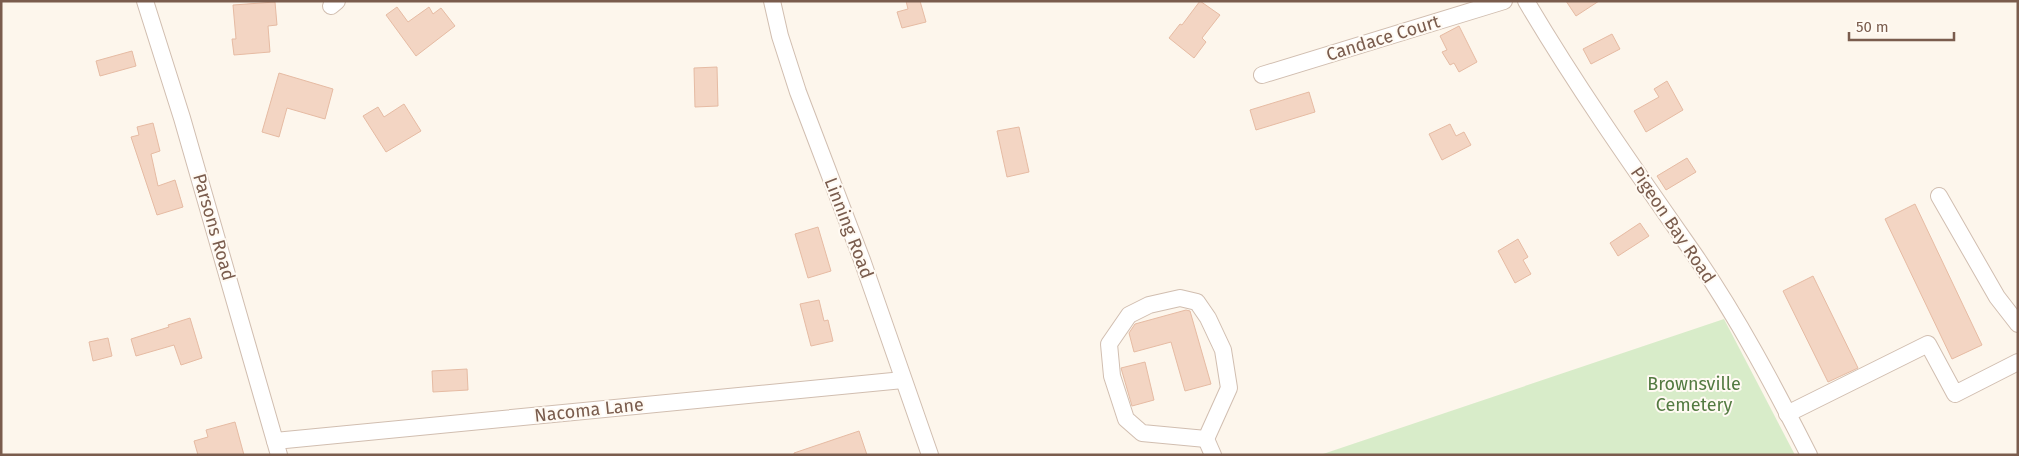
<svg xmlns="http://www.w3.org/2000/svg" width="2019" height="456" viewBox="0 0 2019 456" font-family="'Fira Sans',sans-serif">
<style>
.green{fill:#d8ecc9}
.building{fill:#f3d5c3;stroke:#e6bba3}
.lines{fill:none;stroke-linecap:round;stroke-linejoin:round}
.minor-casing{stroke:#d1beb0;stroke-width:18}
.minor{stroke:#fff;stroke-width:16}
.labels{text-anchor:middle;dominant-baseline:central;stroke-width:4;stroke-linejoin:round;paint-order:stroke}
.street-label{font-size:18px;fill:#7a5c4d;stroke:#fffaf3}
.park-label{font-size:18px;fill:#537a41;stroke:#fffaf3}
</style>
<rect width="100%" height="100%" fill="#fdf6ec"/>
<!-- green -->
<path class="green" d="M1724,319l71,136 -472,-1z"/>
<!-- building -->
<g class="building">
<path d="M906,1h14l6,21 -24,6 -5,-16 11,-3z"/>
<path d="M1200,1l20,14 -18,23 4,4 -12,16 -25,-20 11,-14 2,1z"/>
<path d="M1566,1h33l-23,15z"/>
<path d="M275,2l2,23 -9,1 2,26 -36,3 -2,-16h4l-3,-34z"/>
<path d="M397,7l11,15 21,-15 4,7 8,-6 14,18 -39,30 -30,-41z"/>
<path d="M1459,26l18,36 -18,10 -5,-9 -4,2 -8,-13 5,-2 -7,-14z"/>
<path d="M1612,34l8,15 -29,15 -8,-15z"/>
<path d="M132,51l4,15 -36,10 -4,-15z"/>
<path d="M717,67l1,39 -23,1 -1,-39z"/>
<path d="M279,73l54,16 -8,30 -38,-11 -8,29 -17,-5z"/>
<path d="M1667,81l16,29 -37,22 -12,-21 25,-14 -5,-8z"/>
<path d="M1309,92l6,20 -59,18 -6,-20z"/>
<path d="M404,104l17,27 -35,21 -23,-36 15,-9 6,10z"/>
<path d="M153,123l7,28 -9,3 7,32 17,-6 8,27 -26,8 -26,-78 8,-2 -2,-8z"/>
<path d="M1450,124l6,12 8,-4 7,13 -29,15 -13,-26z"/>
<path d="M1019,127l10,45 -22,5 -10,-46z"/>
<path d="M1687,158l9,14 -30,18 -9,-14z"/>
<path d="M1915,204l67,141 -30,14 -67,-140z"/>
<path d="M1640,223l9,13 -31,20 -8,-13z"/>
<path d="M818,227l13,44 -23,7 -13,-44z"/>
<path d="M1518,239l10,18 -5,3 8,14 -16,9 -17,-32z"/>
<path d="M1813,276l45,92 -30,14 -45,-91z"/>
<path d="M819,300l5,21 4,-1 5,21 -22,5 -11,-42z"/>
<path d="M1186,310l4,1 21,73 -26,7 -14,-49 -37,10 -5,-19 6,-9z"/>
<path d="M190,318l12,40 -21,7 -7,-20 -38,11 -5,-17 38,-12 -1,-2z"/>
<path d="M108,338l4,18 -19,5 -4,-19z"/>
<path d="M1145,362l9,38 -22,6 -11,-38z"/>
<path d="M467,369l1,21 -35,2 -1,-21z"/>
<path d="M235,422l9,33h-46l-4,-14 14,-4 -2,-7z"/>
<path d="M859,431l8,24h-73v-2z"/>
</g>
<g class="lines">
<!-- minor casing -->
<g class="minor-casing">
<g id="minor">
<path d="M145,1l37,117 97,337"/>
<path d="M772,1l8,35 18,56 64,168 68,195"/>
<path d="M1526,1c52,88 110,170 168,253 44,64 80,132 115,201"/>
<path d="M331,6l6,-5"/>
<path d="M1262,75l242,-74"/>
<path d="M1939,196l58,101 21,27"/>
<path d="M1180,298l17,4 11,16 15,32 6,38 -23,51 -64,-6 -16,-14 -14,-43 -3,-32 20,-29 20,-10z"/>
<path d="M1787,414l141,-70 27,50 63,-32"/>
<path d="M1206,439l7,16"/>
<path d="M275,441l628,-61"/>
</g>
</g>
<!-- minor -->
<use href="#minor" class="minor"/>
</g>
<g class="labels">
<!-- street labels -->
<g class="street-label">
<text transform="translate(1383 38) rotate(-17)">Candace Court</text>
<text transform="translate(1673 225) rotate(56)">Pigeon Bay Road</text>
<text transform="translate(214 227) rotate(74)">Parsons Road</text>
<text transform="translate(849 228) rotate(69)">Linning Road</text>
<text transform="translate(589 410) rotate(-6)">Nacoma Lane</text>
</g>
<!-- park labels -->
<g class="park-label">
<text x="1694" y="384">Brownsville<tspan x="1694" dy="21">Cemetery</tspan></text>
</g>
</g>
<!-- border -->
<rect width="2019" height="456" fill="none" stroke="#7a5c4d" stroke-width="5"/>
<!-- scale -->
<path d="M1849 32v8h105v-8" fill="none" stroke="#7a5c4d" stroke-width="2.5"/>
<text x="1856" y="32" font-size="15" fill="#7a5c4d" stroke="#fffaf3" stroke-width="4" paint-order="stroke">50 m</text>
</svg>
